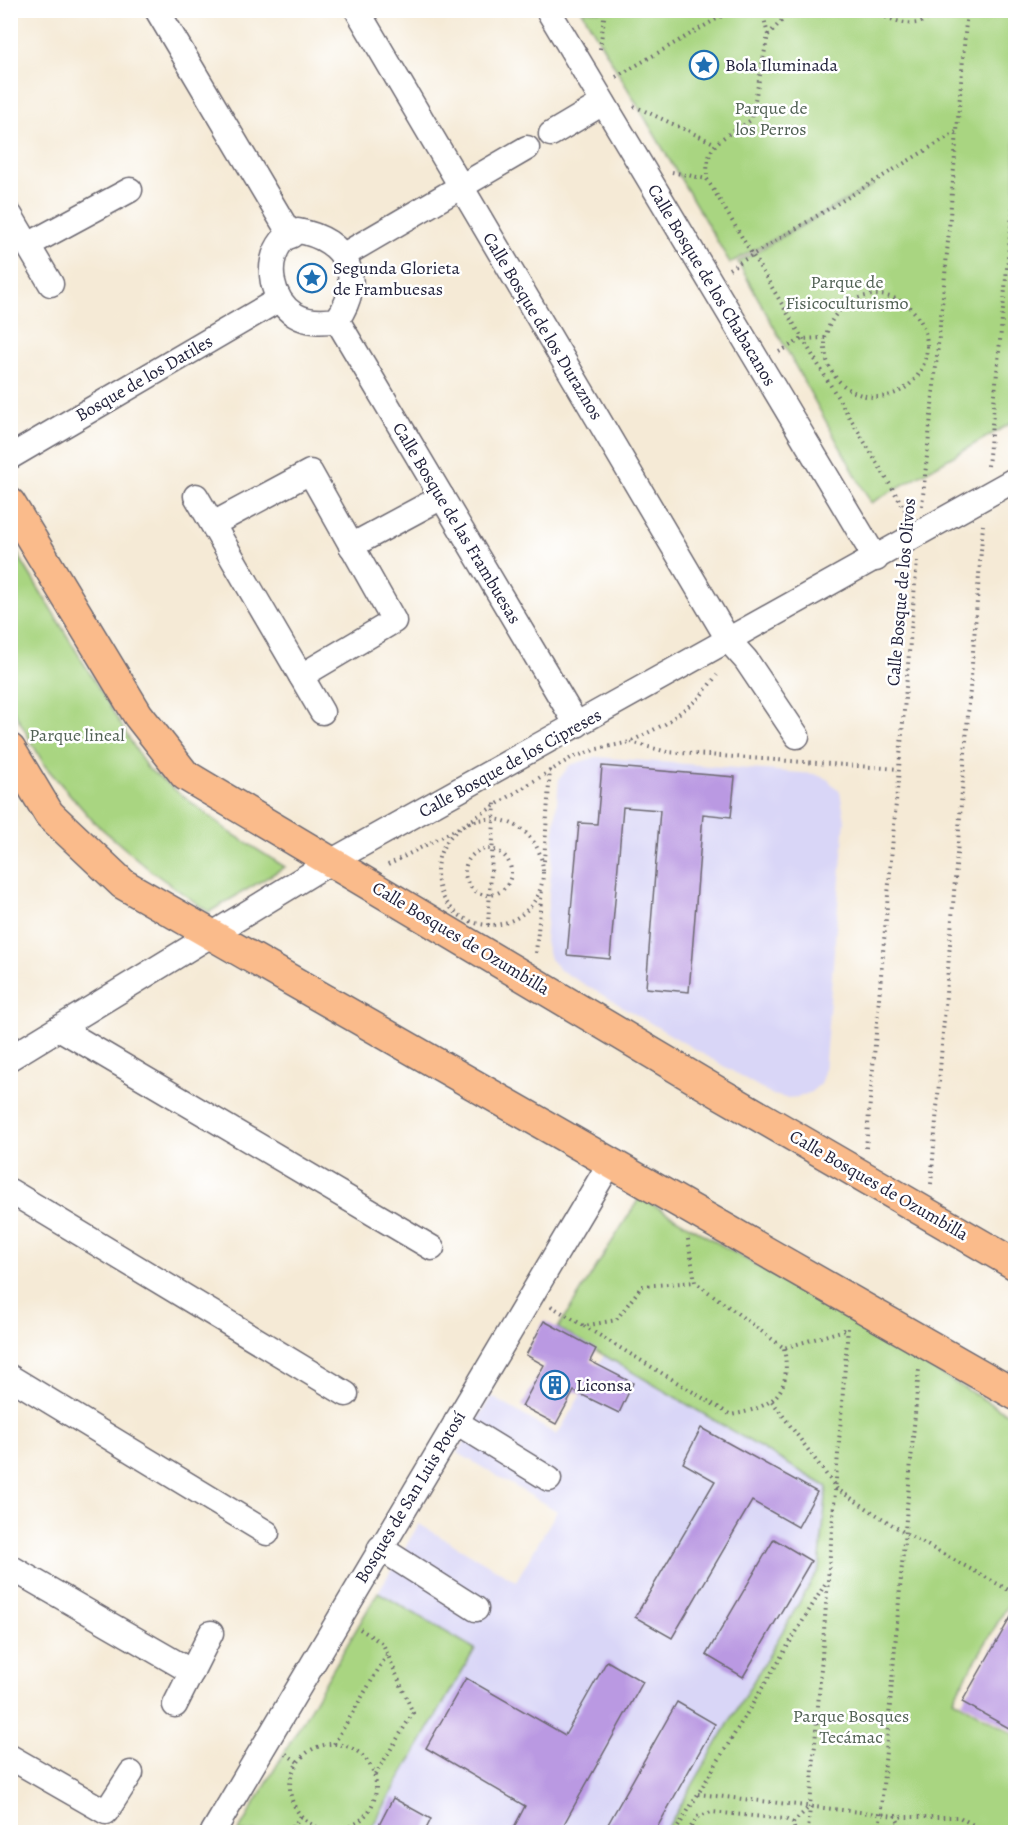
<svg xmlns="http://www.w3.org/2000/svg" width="1026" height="1843" viewBox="0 0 1026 1843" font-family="Alegreya,serif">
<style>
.built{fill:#d9d6f7}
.green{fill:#a9d581;stroke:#667c5e;stroke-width:1.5}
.building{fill:#ba99e2}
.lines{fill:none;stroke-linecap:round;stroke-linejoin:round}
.minor-casing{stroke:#6c6871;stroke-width:27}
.major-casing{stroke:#6c6871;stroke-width:33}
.path{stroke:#6c6871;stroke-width:4;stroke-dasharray:1.5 4.5;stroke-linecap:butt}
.minor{stroke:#fff;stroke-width:24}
.major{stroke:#fabb8b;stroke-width:30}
.labels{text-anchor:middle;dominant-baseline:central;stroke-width:5;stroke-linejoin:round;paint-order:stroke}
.poi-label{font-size:18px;fill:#22223b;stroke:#fff;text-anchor:start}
.park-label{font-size:18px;fill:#516154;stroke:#fff}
.street-label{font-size:18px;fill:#22223b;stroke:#fff}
</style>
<rect width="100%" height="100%" fill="#fff"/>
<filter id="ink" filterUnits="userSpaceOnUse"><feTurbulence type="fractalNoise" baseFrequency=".0167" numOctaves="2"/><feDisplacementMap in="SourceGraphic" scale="12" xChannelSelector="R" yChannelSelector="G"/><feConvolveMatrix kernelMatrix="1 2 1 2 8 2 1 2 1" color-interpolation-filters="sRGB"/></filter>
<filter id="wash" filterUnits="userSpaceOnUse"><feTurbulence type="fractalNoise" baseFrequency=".008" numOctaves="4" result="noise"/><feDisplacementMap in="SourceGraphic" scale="24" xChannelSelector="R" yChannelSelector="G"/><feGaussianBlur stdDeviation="1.35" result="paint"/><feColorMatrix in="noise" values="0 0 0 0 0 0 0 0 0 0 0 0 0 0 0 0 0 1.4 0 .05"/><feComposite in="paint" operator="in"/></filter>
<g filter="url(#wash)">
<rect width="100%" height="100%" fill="#f5ead6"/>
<!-- built -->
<g class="built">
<path d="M596,757l218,17 13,5 13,13 5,28 -21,252 -4,12 -9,8 -12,5 -13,1 -13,-3 -213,-125 -10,-11 -5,-18 14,-162 11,-14z"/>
<path d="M604,1355l223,132 -8,82 -154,263h-296l106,-182 -97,-58 41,-68 97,57 41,-70 -99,-58 33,-57 66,39z"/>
</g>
<!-- green -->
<g class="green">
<path d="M582,11h433v410l-144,82 -133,-241 136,-77 -144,78z"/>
<path d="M11,543l136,225 84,65 54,34 -76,45 -58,-41 -57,-49 -49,-56 -34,-60z"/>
<path d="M640,1197l375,221v175l-62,106 62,36v97h-350l154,-263 8,-82 -269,-159z"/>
<path d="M378,1592l97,57 -106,183h-131z"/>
</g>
<g id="blocks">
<!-- building -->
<g class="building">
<path d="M602,766l133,11 -4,40 -28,-3 -14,178 -43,-4 14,-178 -37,-3 -13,152 -43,-4 12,-132 18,1z"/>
<path d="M544,1321l52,28 -6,12 43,22 -14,30 -45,-22 -18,33 -34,-18 22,-41 -18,-10z"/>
<path d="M701,1428l116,64 -19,35 -46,-26 -80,137 -37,-21 80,-136 -32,-18z"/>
<path d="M774,1539l37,22 -68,116 -37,-22z"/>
<path d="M1016,1608v124l-54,-30z"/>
<path d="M607,1661l36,21 -84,151h-48l14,-27 -99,-58 40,-70 99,57z"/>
<path d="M677,1702l38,22 -61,109h-51z"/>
<path d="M393,1798l38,21 -7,14h-49z"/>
</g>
</g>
</g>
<g filter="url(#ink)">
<use href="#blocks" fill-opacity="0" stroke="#6c6871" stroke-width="1.5"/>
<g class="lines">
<!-- minor casing -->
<g class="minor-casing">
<g id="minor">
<path d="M157,10l134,226"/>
<path d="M357,10l372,631 17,19 51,76"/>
<path d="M548,10l328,549"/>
<path d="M551,134l52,-31"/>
<path d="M10,215l41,69"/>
<path d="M298,231c49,8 68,48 39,89 -14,2 -29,3 -42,-5 -24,-15 -31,-51 -13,-74 4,-4 12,-7 16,-10z"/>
<path d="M28,245l102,-55"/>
<path d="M342,256l185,-108"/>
<path d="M337,320l240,405"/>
<path d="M10,457l268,-157"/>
<path d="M196,496l126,216"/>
<path d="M213,524l97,-52 84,149 -93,55"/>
<path d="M351,546l91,-49"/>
<path d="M59,1028l373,220"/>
<path d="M10,1058l322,-197 684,-382"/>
<path d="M10,1191l336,203"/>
<path d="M10,1377l257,156"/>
<path d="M456,1422l93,57"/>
<path d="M380,1548l96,61"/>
<path d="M10,1567l182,105"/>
<path d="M175,1705l36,-72"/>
<path d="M10,1757l96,55 25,-39"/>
<path d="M213,1832l397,-669"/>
</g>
</g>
<!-- major casing -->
<g class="major-casing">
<g id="major">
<path d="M10,503l128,212 47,60 536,319 295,171"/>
<path d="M10,749l39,65 74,70 893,511"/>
</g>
</g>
<!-- path -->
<g class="path">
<path d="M762,10l6,25 -17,85c-28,20 -45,19 -44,59l200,334"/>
<path d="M869,10c21,9 51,25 67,0"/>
<path d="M768,35l24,-25"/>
<path d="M600,49l5,-39"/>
<path d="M616,77l116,-67"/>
<path d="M634,106l80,37"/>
<path d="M672,172l35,7"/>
<path d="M729,269l227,-137"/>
<circle cx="876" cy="346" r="51"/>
<path d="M779,352l23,-13 24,-1"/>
<path d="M988,466l28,-292"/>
<path d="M922,506l24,-241 21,-255"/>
<path d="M631,742l36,10 232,17"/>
<circle cx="490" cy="872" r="53"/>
<circle cx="488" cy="872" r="23"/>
<path d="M544,861l6,-92"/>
<path d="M388,865l74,-39 109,-68 26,-9 33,-7 35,-18 34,-26 18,-23"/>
<path d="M488,925l7,-122"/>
<path d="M536,953l6,-64"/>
<path d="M866,1148l51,-587"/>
<path d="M931,1184l52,-659"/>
<path d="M688,1239l7,43 89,66 64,-19"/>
<path d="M551,1306l33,20 32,-6 26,-34 53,-4"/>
<path d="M584,1326l147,89c43,-8 61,-22 53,-67"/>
<path d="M772,1401l65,88 68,44 111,61"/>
<path d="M360,1629l23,15 30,69 -38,62"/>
<path d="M334,1744l54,-91"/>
<circle cx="333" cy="1787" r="43"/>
<path d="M286,1754l12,8"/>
<path d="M698,1794l207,23h54l27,15"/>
<path d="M895,1815l8,17"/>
<path d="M793,1823l16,-16"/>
<path d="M289,1832l12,-16"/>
<path d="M675,1832l152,-251"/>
<path d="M688,1832l9,-15 14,-5 74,7 8,4 2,9"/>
<path d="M808,1832l40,-504"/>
<path d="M879,1832l40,-464"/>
</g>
<!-- minor -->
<use href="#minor" class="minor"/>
<!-- major -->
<use href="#major" class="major"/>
</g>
</g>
<!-- icons -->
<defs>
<g id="sight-ring" transform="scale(1.5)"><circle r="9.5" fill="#fff" stroke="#1f6fb2" stroke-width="1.5"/><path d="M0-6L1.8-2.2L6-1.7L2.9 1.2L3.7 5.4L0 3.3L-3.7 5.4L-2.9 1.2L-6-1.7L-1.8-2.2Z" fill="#1f6fb2"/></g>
<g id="building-ring" transform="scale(1.5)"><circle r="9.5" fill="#fff" stroke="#1f6fb2" stroke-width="1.5"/><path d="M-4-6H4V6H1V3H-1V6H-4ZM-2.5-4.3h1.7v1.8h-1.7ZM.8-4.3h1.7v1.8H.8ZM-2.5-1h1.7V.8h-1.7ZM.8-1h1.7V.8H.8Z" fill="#1f6fb2"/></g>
</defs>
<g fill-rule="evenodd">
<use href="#sight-ring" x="704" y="65"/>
<use href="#sight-ring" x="312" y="278"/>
<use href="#building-ring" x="555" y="1385"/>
</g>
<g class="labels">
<!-- poi labels -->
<g class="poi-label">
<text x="725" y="65">Bola Iluminada</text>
<text x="333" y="268">Segunda Glorieta<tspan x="333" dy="21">de Frambuesas</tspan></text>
<text x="576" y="1385">Liconsa</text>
</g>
<!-- park labels -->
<g class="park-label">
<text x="771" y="108">Parque de<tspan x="771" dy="21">los Perros</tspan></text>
<text x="847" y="282">Parque de<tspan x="847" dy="21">Fisicoculturismo</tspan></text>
<text x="77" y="735">Parque lineal</text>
<text x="851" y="1716">Parque Bosques<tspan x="851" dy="21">Tecámac</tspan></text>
</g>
<!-- street labels -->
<g class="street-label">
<text transform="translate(712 285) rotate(59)">Calle Bosque de los Chabacanos</text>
<text transform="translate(543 326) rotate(59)">Calle Bosque de los Duraznos</text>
<text transform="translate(144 378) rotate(-30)">Bosque de los Datiles</text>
<text transform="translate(457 523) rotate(59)">Calle Bosque de las Frambuesas</text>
<text transform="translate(901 592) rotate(-85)">Calle Bosque de los Olivos</text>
<text transform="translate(510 763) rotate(-29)">Calle Bosque de los Cipreses</text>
<text transform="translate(461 938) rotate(31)">Calle Bosques de Ozumbilla</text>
<text transform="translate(879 1185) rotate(30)">Calle Bosques de Ozumbilla</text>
<text transform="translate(410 1497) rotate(-59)">Bosques de San Luis Potosí</text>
</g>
</g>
<!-- margin -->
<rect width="1026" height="1843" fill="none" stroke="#fff" stroke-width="36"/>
</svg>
